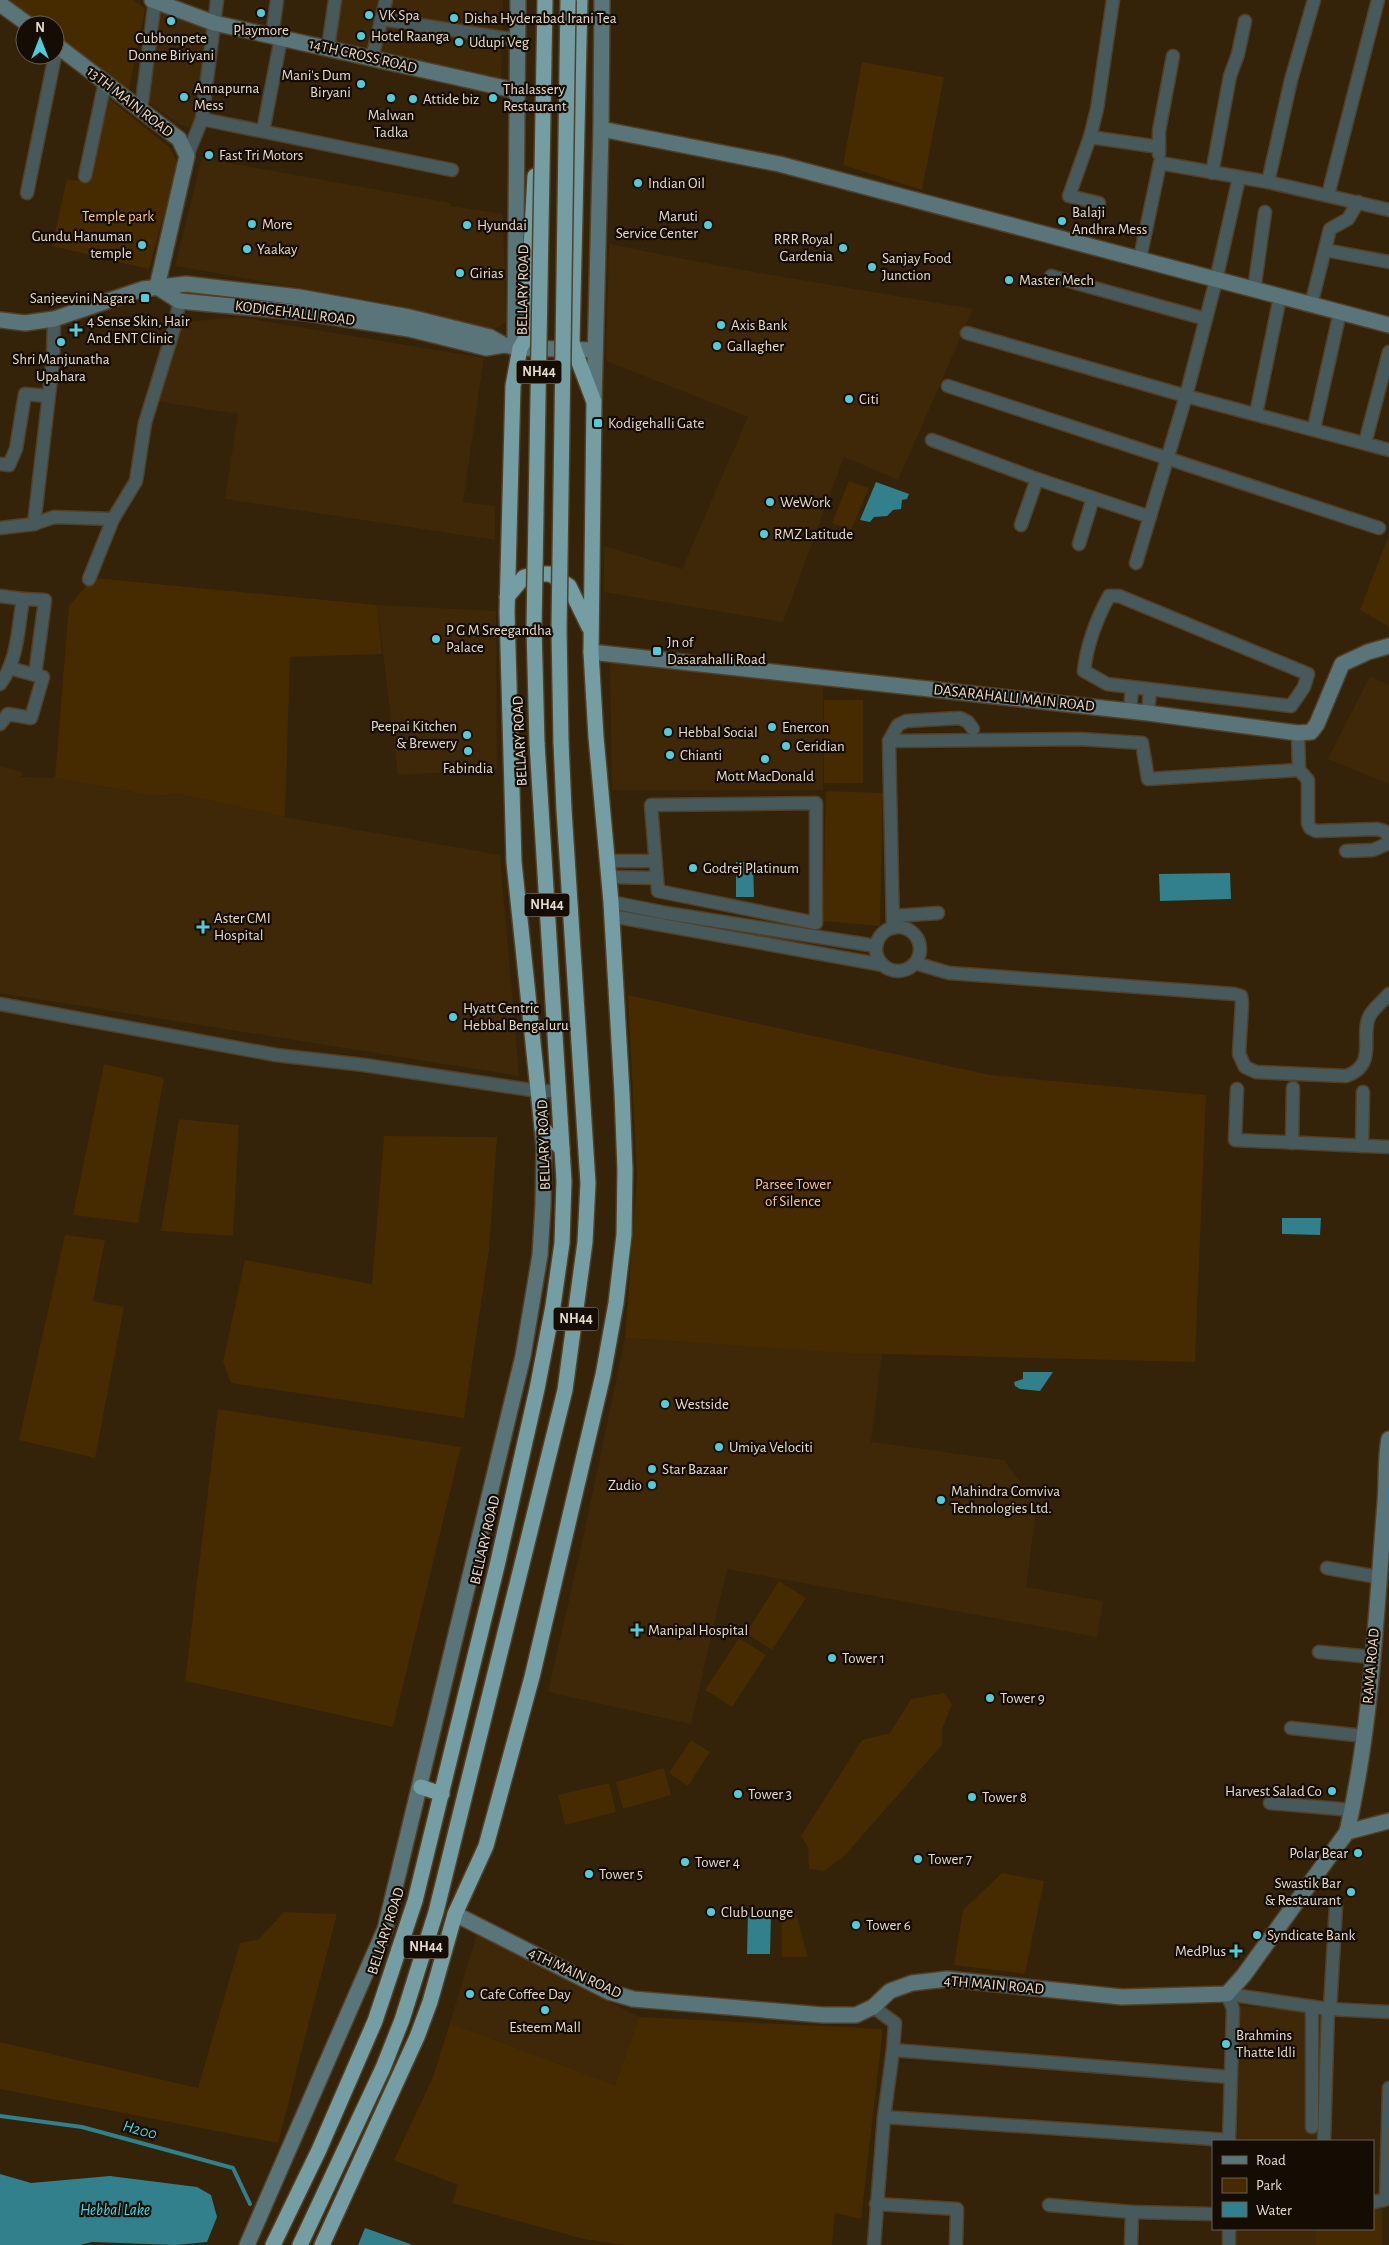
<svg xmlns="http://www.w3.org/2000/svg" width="1389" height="2245" viewBox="0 0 1389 2245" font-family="'Alegreya Sans',sans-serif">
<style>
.built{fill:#3f2808}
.green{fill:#462a00}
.water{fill:#31808b}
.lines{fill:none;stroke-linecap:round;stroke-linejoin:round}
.stream{stroke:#31808b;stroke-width:4}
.street-casing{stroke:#514028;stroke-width:15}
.secondary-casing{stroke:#514028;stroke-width:18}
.highway-casing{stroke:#514028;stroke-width:18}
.street{stroke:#48595b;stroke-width:12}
.secondary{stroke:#5a7579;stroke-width:15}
.highway{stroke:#749ea4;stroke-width:15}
.highway-bridge-casing{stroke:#514028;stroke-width:18;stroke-linecap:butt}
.highway-bridge{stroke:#749ea4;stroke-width:15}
.poi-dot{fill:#53cbdb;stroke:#150d04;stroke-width:2}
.labels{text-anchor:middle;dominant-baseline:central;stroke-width:4.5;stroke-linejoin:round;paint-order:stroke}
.shield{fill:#150d04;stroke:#a89d91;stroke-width:1}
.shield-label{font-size:14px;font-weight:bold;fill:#e7dbcd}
.poi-label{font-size:15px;fill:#e7dbcd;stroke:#150d04;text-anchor:start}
.street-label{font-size:15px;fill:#e7dbcd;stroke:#150d04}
.park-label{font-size:15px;fill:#fac685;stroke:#150d04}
.water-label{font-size:16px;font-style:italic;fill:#43ddf1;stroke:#150d04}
</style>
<rect width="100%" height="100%" fill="#342209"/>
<!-- built -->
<g class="built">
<path d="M340,0h163l-2,80 -167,-36z"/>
<path d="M161,11l47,14 -14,104 -14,-4 -32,-23z"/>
<path d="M202,158l249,45v3l52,8 3,108 -6,4 -9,3 -191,-41 -125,-22z"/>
<path d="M609,244l111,22 253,43 -75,171 -54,-23 -61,165 -179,-30v-46l78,23 66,-152 -142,-56z"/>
<path d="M239,317l245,41 -21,144 32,4v34l-270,-41 13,-85 -83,-13 29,-79z"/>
<path d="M377,605l119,6 1,158 -99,6z"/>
<path d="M610,662l213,20v108h-211z"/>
<path d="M1370,676l19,9v99l-61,-25z"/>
<path d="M0,766l22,6 -1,5 34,1 99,18 25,-2 106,23 215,38 19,221 -519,-83z"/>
<path d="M625,1338l257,16 -11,88 133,18 33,45 -11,82 77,14 -6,36 -370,-68 -36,155 -143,-32 34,-149z"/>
<path d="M477,1934l162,83 -24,68 -165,-62z"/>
<path d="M1240,2006l43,2 35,7 -1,126h-80z"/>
<rect x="1235" y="2229" width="81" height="16"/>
</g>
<!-- green -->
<g class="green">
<path d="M3,0h131l11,9 -17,85 -73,-55v-14h-19z"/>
<path d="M862,62l82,15 -22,113 -79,-25z"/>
<path d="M107,97l63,51 8,16 -29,105 -97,-23 15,-67 22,4z"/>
<path d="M849,481l20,7 -18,42 -19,-7z"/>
<path d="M1389,534v93l-29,-17z"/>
<path d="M93,578l284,27 5,49 -92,3 -5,160 -106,-23 -25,2 -99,-18 14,-172z"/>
<rect x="824" y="700" width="39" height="83"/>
<path d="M826,791l57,2 -3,133 -57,-5z"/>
<path d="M628,995l362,80 216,20 -11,267 -349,-9 -221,-15 12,-160z"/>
<path d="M104,1064l60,14 -26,145 -65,-8z"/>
<path d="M179,1119l60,6 -6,111 -72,-5z"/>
<path d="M384,1136l113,1 -8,113 -25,168 -233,-35 -8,-21 22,-102 127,24z"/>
<path d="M65,1235l40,5 -12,61 31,6 -29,151 -76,-18z"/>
<path d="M218,1409l243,38 -68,280 -208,-46z"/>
<path d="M779,1581l27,17 -34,52 -26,-17z"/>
<path d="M739,1638l27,17 -34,52 -27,-17z"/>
<path d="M944,1693l8,11 -10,26v15l-97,110 -20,16 -16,-2 -1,-22 -7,-11 61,-96 28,-7 21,-34z"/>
<path d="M691,1740l19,12 -22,34 -19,-13z"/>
<path d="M664,1768l7,27 -48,14 -7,-27z"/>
<path d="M609,1783l7,29 -51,13 -7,-30z"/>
<path d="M1002,1873l42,8 -19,93 -71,-9 9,-55z"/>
<path d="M284,1912l53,2 -59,229 -278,-54v-47l198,46 42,-145 19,-4z"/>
<path d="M796,1914l12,43h-26v-42z"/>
<path d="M639,2017l244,12 -22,190 -26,-6 -3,32h-207l-41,-6 -132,-36 6,-18 -64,-25 39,-83 17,-54 165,62z"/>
<path d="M1373,2209h9v36h-66v-16h57z"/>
</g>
<!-- water -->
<g class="water">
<path d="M876,482l33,12 -2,5 -5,1 -1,9 -8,1 -6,6 -13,1 -4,5 -10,-2z"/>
<path d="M736,862h17l1,35h-18z"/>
<path d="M1230,873l1,26 -71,2 -1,-27z"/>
<path d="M1282,1218h39l-1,17 -38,-1z"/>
<path d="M1023,1372h30l-13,19 -20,-2 -5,-3 -1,-4 9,-3z"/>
<path d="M748,1912h23l-1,42h-23z"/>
<path d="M0,2174l31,9 79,-7 87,11 14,8 6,22 -10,25 -31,3 -84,-3 -12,3h-80z"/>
<path d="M365,2228l48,17h-55z"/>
</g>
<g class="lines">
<!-- stream -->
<path class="stream" d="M0,2116l82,11 151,41 17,36"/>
<!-- street casing -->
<g class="street-casing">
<g id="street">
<path d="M1113,0l-16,109 -7,28 69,10"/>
<path d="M381,19l137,21"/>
<path d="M272,36l5,-36"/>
<path d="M328,48l7,-48"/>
<path d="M372,58l14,-58"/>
<path d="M141,110l14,-110"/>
<path d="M202,119l250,51"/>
<path d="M263,131l18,-93"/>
<path d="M1090,137l-21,59 30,7"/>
<path d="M1159,154v-23l14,-75"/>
<path d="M187,156l15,-37 15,-119"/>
<path d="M1212,173l18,-97 8,-22 7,-33"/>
<path d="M85,176l20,-94"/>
<path d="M1268,182l23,-102 23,-80"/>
<path d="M27,193l30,-147"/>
<path d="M1328,195l50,-195"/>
<path d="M1325,250l64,12"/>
<path d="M1140,258l20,-95 108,19 121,28"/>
<path d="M1051,276l155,43"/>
<path d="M1254,290l11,-78"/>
<path d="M1311,305l19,-76 18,-10 10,-17"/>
<path d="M967,333l219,63 203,54"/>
<path d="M948,386l431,142"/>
<path d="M1256,414l24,-117"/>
<path d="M1314,428l26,-116"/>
<path d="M932,440l105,39 113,38"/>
<path d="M1365,443l24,-91"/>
<path d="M0,464l9,1 7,-16 9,-55 23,2"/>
<path d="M34,524l19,-164 1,-41"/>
<path d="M1021,525l16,-46"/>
<path d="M0,528l34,-4 20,-7 59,2 23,-38 9,-58 31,-101 3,-21"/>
<path d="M1079,544l14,-46"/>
<path d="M1136,563l50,-167 30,-116 23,-102"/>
<path d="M89,579l24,-60"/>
<path d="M0,596l23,3c-5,28 -5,62 -23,85"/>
<path d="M1109,596h10l189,78 -4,13 -13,19 -184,-22 -23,-13c3,-28 12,-51 25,-75z"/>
<path d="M23,599l22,1 -10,75"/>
<path d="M1130,711l2,-23"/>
<path d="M1148,713l2,-23"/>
<path d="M0,724l8,-10 23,4 12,-41 -34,-9"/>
<path d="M1298,733l1,37"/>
<path d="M889,741l9,-16 8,-4 54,-3 8,4 5,7"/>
<path d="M816,803v120l-158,-32 -7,-86z"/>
<path d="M1346,851l27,-1 16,-7"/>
<path d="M607,861h48"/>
<path d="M609,877l47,1"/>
<path d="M611,902l55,11 210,33"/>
<path d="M612,916l271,49"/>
<path d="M893,916l45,-3"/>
<circle cx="898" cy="949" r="22"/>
<path d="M893,928l-4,-187 191,-2 62,4 6,36 151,-9 9,10v43l2,5 6,3 61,-2 7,2 5,6"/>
<path d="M915,963l34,10 285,21 7,2 1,7 -3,51 6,13 11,5 90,4c33,-11 13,-41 24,-61 5,-8 13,-14 19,-21"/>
<path d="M0,1004l276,51 88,10 174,26h21"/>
<path d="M1237,1089l-2,51 154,7"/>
<path d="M1292,1143l1,-55"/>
<path d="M1362,1146l1,-54"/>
<path d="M1327,1568l51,9"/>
<path d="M1319,1652l53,5"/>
<path d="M1291,1728l73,8"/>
<path d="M1270,1803l82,7"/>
<path d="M873,2007l22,16 -2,27 337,27"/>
<path d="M1312,2007v120"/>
<path d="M1330,2009l6,-103"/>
<path d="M893,2050l-9,67 345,23"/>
<path d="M1229,2141l4,-132 -6,-15 101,15 61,3"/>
<path d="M1324,2141l4,-132"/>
<path d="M1373,2202l11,-2 2,-4 3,-108"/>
<path d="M876,2204l81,5 -1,36"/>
<path d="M1049,2205l83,7"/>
<path d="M874,2245l10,-128"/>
<path d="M1131,2245l1,-33 81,2"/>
<path d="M1229,2245v-16"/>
</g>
</g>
<!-- secondary casing -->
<g class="secondary-casing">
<g id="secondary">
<path d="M152,0l62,23 304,68"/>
<path d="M518,0l-3,338 5,10"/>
<path d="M0,4l29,21"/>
<path d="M55,44l124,95 8,17 -30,131"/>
<path d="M601,129l178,35 610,161"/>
<path d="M157,287l22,14 128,12 102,16 77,19 18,-3 16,3 75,2"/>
<path d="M0,320l25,3 29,-4 89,-30 43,-5 113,13 110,20 81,20 14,8"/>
<path d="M594,401l7,-272 1,-129"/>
<path d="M591,652l557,61 150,20 13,-1 6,-8 25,-60 26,-12 21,-6"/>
<path d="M1347,1832c25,-108 29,-219 38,-329 2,-22 0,-43 4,-64"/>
<path d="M455,1914l154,78 24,7 190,16h33l17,-8 17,-16 22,-8 35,-4 175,18 105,-3 17,-19 103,-143 42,-11"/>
<path d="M247,2245l138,-316 138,-573 17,-101 3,-50 1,-57 -2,-20"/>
</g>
</g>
<!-- highway casing -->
<g class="highway-casing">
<g id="highway">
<path d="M535,176l-9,162 -6,10 -7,38 -6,226 7,250 28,266 20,21"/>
<path d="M507,597l17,-20 14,-3h12l19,12 20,41"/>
<path d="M421,1787l21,7"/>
<path d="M273,2245l46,-95 56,-129 40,-120 82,-335 40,-177 16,-83 9,-63 2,-62 -27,-438"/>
<path d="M300,2245l83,-177 19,-48 34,-108 129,-522 20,-148 3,-59 -24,-373 -3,-68"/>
<path d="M322,2245l95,-208 13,-35 25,-88 31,-68 46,-169 71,-302 13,-72 8,-68 1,-65 -3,-77 -11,-191 -15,-165 -5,-85 3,-250 -20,-53 -2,-8 8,-341"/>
</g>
</g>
<!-- street -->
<use href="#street" class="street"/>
<!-- secondary -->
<use href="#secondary" class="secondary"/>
<!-- highway -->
<use href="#highway" class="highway"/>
<!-- highway-bridge casing -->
<g class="highway-bridge-casing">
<g id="highway-bridge">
<path d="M561,742l-2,-112 9,-630"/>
<path d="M537,743l-3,-116 11,-627"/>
</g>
</g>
<!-- highway-bridge -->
<use href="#highway-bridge" class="highway-bridge"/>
</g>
<!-- markers -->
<g class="poi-dot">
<circle cx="261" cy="13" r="5"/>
<circle cx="369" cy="15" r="5"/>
<circle cx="454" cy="18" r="5"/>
<circle cx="171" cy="21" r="5"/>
<circle cx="361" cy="36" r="5"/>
<circle cx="459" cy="42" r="5"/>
<circle cx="361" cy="84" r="5"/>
<circle cx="184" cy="97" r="5"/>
<circle cx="391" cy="98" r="5"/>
<circle cx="493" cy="98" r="5"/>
<circle cx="413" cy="99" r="5"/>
<circle cx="209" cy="155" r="5"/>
<circle cx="638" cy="183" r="5"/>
<circle cx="1062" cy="221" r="5"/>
<circle cx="252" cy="224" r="5"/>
<circle cx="467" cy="225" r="5"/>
<circle cx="708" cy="225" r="5"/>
<circle cx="142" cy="245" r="5"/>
<circle cx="843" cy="248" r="5"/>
<circle cx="247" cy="249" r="5"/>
<circle cx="872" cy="267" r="5"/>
<circle cx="460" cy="273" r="5"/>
<circle cx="1009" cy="280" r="5"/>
<rect x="140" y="293" width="10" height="10" rx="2.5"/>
<circle cx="721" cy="325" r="5"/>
<path d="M73.5 322.5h5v5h5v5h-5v5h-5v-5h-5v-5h5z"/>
<circle cx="61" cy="342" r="5"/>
<circle cx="717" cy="346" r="5"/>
<circle cx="849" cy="399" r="5"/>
<rect x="593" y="418" width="10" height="10" rx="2.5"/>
<circle cx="770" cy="502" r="5"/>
<circle cx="764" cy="534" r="5"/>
<circle cx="436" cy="639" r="5"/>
<rect x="652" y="646" width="10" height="10" rx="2.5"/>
<circle cx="772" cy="727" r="5"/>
<circle cx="668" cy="732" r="5"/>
<circle cx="467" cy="735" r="5"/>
<circle cx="786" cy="746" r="5"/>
<circle cx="468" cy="751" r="5"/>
<circle cx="670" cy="755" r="5"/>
<circle cx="765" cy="759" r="5"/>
<circle cx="693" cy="868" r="5"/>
<path d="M200.5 919.5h5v5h5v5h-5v5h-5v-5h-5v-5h5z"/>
<circle cx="453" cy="1017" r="5"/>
<circle cx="665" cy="1404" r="5"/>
<circle cx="719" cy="1447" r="5"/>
<circle cx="652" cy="1469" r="5"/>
<circle cx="652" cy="1485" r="5"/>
<circle cx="941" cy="1500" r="5"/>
<path d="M634.5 1622.5h5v5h5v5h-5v5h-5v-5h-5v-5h5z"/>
<circle cx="832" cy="1658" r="5"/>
<circle cx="990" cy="1698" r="5"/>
<circle cx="1332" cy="1791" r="5"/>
<circle cx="738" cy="1794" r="5"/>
<circle cx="972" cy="1797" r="5"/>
<circle cx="1358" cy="1853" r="5"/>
<circle cx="918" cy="1859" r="5"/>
<circle cx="685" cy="1862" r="5"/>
<circle cx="589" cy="1874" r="5"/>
<circle cx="1351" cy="1892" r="5"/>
<circle cx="711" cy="1912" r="5"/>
<circle cx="856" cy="1925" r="5"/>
<circle cx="1257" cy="1935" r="5"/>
<path d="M1233.5 1943.5h5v5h5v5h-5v5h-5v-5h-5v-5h5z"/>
<circle cx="470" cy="1994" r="5"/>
<circle cx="545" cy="2010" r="5"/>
<circle cx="1226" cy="2044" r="5"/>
</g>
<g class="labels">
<!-- shield labels -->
<g class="shield">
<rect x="516.5" y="360.5" width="45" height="23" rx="4"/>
<rect x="524.5" y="893.5" width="45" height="23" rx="4"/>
<rect x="553.5" y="1307.5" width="45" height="23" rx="4"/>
<rect x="403.5" y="1935.5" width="45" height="23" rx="4"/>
</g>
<g class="shield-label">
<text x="539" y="372">NH44</text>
<text x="547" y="905">NH44</text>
<text x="576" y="1319">NH44</text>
<text x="426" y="1947">NH44</text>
</g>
<!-- poi labels -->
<g class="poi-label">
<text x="379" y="15">VK Spa</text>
<text x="464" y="18">Disha Hyderabad Irani Tea</text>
<text x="261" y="30" text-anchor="middle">Playmore</text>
<text x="371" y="36">Hotel Raanga</text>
<text x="171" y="38" text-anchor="middle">Cubbonpete<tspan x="171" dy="17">Donne Biriyani</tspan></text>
<text x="469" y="42">Udupi Veg</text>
<text x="351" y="75" text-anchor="end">Mani's Dum<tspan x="351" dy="17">Biryani</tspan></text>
<text x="194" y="88">Annapurna<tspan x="194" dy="17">Mess</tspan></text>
<text x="503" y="89">Thalassery<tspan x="503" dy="17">Restaurant</tspan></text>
<text x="423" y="99">Attide biz</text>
<text x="391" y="115" text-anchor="middle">Malwan<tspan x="391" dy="17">Tadka</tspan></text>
<text x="219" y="155">Fast Tri Motors</text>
<text x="648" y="183">Indian Oil</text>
<text x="1072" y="212">Balaji<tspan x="1072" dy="17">Andhra Mess</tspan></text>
<text x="698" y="216" text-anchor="end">Maruti<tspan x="698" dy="17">Service Center</tspan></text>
<text x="262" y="224">More</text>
<text x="477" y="225">Hyundai</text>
<text x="132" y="236" text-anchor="end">Gundu Hanuman<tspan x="132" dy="17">temple</tspan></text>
<text x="833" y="239" text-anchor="end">RRR Royal<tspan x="833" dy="17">Gardenia</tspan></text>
<text x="257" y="249">Yaakay</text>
<text x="882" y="258">Sanjay Food<tspan x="882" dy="17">Junction</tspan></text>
<text x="470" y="273">Girias</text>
<text x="1019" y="280">Master Mech</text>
<text x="135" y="298" text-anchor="end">Sanjeevini Nagara</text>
<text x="87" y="321">4 Sense Skin, Hair<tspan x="87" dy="17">And ENT Clinic</tspan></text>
<text x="731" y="325">Axis Bank</text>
<text x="727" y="346">Gallagher</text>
<text x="61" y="359" text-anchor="middle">Shri Manjunatha<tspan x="61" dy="17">Upahara</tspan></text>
<text x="859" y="399">Citi</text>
<text x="608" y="423">Kodigehalli Gate</text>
<text x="780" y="502">WeWork</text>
<text x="774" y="534">RMZ Latitude</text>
<text x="446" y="630">P G M Sreegandha<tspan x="446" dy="17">Palace</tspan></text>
<text x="667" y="642">Jn of<tspan x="667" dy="17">Dasarahalli Road</tspan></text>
<text x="457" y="726" text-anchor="end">Peepai Kitchen<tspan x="457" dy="17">&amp; Brewery</tspan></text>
<text x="782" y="727">Enercon</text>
<text x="678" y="732">Hebbal Social</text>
<text x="796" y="746">Ceridian</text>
<text x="680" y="755">Chianti</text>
<text x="468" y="768" text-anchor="middle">Fabindia</text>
<text x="765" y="776" text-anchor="middle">Mott MacDonald</text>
<text x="703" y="868">Godrej Platinum</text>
<text x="214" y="918">Aster CMI<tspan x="214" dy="17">Hospital</tspan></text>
<text x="463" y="1008">Hyatt Centric<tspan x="463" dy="17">Hebbal Bengaluru</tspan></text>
<text x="675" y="1404">Westside</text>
<text x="729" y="1447">Umiya Velociti</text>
<text x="662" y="1469">Star Bazaar</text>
<text x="642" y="1485" text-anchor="end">Zudio</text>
<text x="951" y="1491">Mahindra Comviva<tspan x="951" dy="17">Technologies Ltd.</tspan></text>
<text x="648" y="1630">Manipal Hospital</text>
<text x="842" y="1658">Tower 1</text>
<text x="1000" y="1698">Tower 9</text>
<text x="1322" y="1791" text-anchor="end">Harvest Salad Co</text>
<text x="748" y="1794">Tower 3</text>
<text x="982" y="1797">Tower 8</text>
<text x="1348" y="1853" text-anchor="end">Polar Bear</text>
<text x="928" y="1859">Tower 7</text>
<text x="695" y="1862">Tower 4</text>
<text x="599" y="1874">Tower 5</text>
<text x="1341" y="1883" text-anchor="end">Swastik Bar<tspan x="1341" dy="17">&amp; Restaurant</tspan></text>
<text x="721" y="1912">Club Lounge</text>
<text x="866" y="1925">Tower 6</text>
<text x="1267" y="1935">Syndicate Bank</text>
<text x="1226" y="1951" text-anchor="end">MedPlus</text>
<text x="480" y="1994">Cafe Coffee Day</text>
<text x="545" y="2027" text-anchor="middle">Esteem Mall</text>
<text x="1236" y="2035">Brahmins<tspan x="1236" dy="17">Thatte Idli</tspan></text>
</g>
<!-- street labels -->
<g class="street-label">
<text transform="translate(363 56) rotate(13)">14TH CROSS ROAD</text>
<text transform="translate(130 102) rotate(38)">13TH MAIN ROAD</text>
<text transform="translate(523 290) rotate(-89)">BELLARY ROAD</text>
<text transform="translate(295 313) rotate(7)">KODIGEHALLI ROAD</text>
<text transform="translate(1014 698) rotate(6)">DASARAHALLI MAIN ROAD</text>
<text transform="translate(520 741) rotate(-93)">BELLARY ROAD</text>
<text transform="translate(544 1145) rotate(-92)">BELLARY ROAD</text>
<text transform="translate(485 1540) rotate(-77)">BELLARY ROAD</text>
<text transform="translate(1371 1666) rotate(-85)">RAMA ROAD</text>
<text transform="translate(386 1931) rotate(-72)">BELLARY ROAD</text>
<text transform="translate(575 1973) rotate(25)">4TH MAIN ROAD</text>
<text transform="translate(994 1985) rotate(5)">4TH MAIN ROAD</text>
</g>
<!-- park labels -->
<g class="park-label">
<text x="118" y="216">Temple park</text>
<text x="793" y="1184">Parsee Tower<tspan x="793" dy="17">of Silence</tspan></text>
</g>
<!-- water labels -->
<g class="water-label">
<text transform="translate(140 2130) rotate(15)">H200</text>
<text x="115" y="2210">Hebbal Lake</text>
</g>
</g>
<!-- legend -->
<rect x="1212" y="2140" width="162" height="90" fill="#150d04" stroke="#695f54"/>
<rect x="1222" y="2156" width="25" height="8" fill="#5a7579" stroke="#695f54"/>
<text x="1256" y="2165" font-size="15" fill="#e7dbcd">Road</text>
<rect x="1222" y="2178" width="25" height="15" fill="#462a00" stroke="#695f54"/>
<text x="1256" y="2190" font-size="15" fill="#e7dbcd">Park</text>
<rect x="1222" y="2202" width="25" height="15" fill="#31808b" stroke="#695f54"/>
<text x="1256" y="2215" font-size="15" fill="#e7dbcd">Water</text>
<!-- north arrow -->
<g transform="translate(40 40)"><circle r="24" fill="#150d04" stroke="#695f54"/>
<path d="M0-4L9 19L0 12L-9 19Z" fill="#53cbdb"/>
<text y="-8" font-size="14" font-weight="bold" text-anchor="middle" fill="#e7dbcd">N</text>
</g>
</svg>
